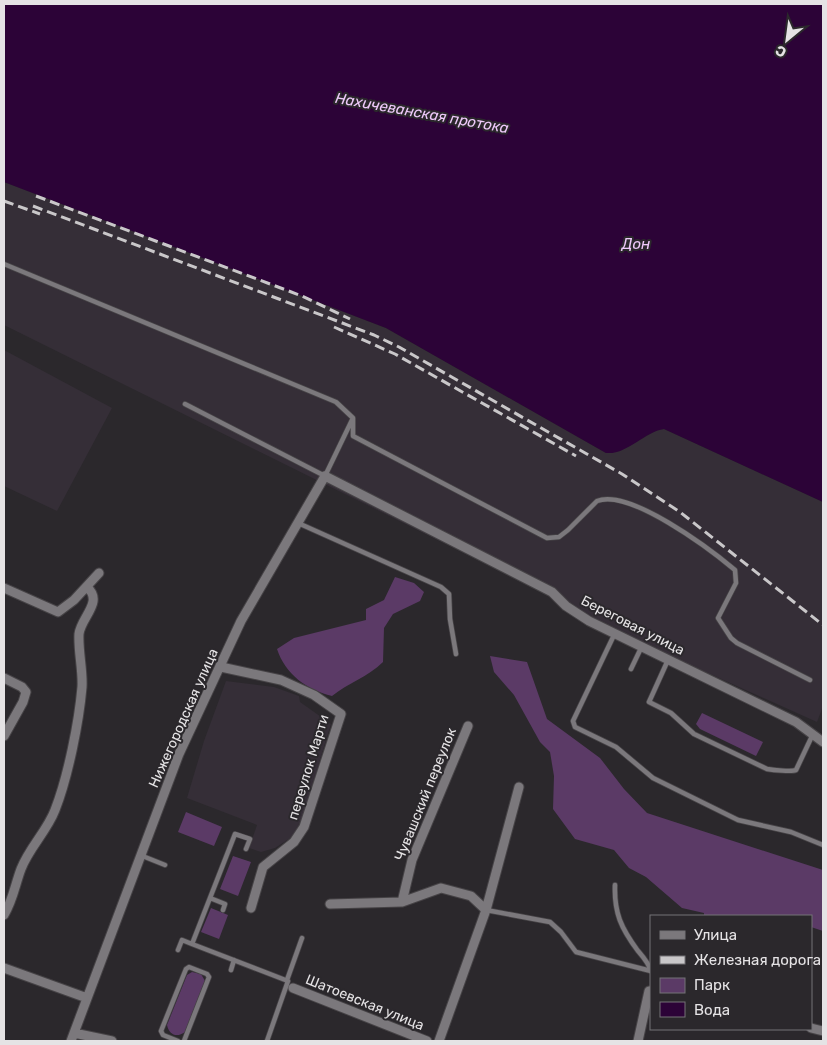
<svg xmlns="http://www.w3.org/2000/svg" width="827" height="1045" viewBox="0 0 827 1045" font-family="Rubik,sans-serif">
<rect width="100%" height="100%" fill="#2b282c"/>
<!-- built -->
<path fill="#352e37" d="M4,182l382,146 220,125 14,-2 37,-21 7,-1 159,73v204l-6,16 -127,-57 -686,-340z
M4,350l108,58 -55,103 -53,-25z
M226,681l48,6 25,9 1,6 31,22 -31,101 -8,12 -17,11 -14,4 -12,-4 8,-23 -70,-27 17,-57z"/>
<!-- green -->
<path fill="#5b3a66" d="M395,577l19,6 10,9 -4,9 -27,13 -9,14 -1,34c-15,15 -35,21 -51,34 -25,-6 -47,-22 -55,-47l17,-11 72,-18v-11l18,-9z
M490,656l37,6 20,57 53,39 24,31 23,24 176,57v61l-12,-4v-11h-107v-3l-22,-5 -36,-31 -17,-9 -15,-18 -39,-11 -22,-30 1,-33 -4,-24 -10,-10 -26,-47 -20,-23z
M702,713l61,29 -7,14 -56,-27 -4,-5z
M186,812l36,15 -8,19 -36,-14z
M233,856l18,6 -13,34 -18,-7z
M211,908l17,7 -9,24 -18,-7z
M192,972l9,2 4,7 -20,51c-8,6 -16,3 -18,-7l20,-50z"/>
<!-- water -->
<path fill="#2c0337" d="M4,4h819v498l-159,-73c-20,3 -37,26 -58,24l-220,-125 -382,-146z"/>
<g fill="none" stroke-linecap="round" stroke-linejoin="round">
<defs>
<path id="lane" d="M4,264l332,138 17,16v18l194,102 12,-1 9,-7 29,-29c32,-13 113,48 138,69l1,13 -18,35 13,20 6,5 73,37
M185,404l140,72 27,-56
M298,523l143,64 8,7 1,25 6,35
M615,633l-42,88 2,6 41,20 37,31 85,42 53,12 32,13
M668,660l-19,42 22,11 23,21 73,35c6,1 25,3 29,1l17,-36
M631,669l11,-23
M246,849l4,-10 -15,-5 -43,110 96,37 -21,60
M140,855l25,10
M615,885c-1,28 6,43 23,66 6,7 10,11 13,20
M210,898l15,6 -2,6
M486,910l64,12 11,10 15,20 75,19
M178,950l4,-10 10,4
M231,970l3,-10
M287,980l15,-42
M178,1041l-15,-6 -2,-4 25,-62 3,-2 18,7 2,3 -25,64"/>
<path id="street" d="M4,588l54,24 16,-12 25,-27
M221,667l60,13 33,15 27,19 -37,113 -10,15 -31,25 -12,41
M4,678l18,9 4,5 -3,10 -19,34
M402,902l10,-42 56,-134
M330,904l72,-2 39,-14 30,8 15,14
M4,915c9,-15 11,-30 17,-46 8,-21 26,-38 34,-59 13,-33 24,-88 27,-123 1,-17 -4,-36 -3,-53 2,-17 25,-32 8,-47
M4,968l83,30
M293,988l134,53
M811,1028l12,3
M74,1033l38,8
M71,1041l108,-287 62,-133 84,-145 227,116 14,14 23,15 207,101 27,20
M439,1041l47,-131 33,-123
M638,1041l11,-50 2,1"/>
</defs>
<!-- lane casing -->
<use href="#lane" stroke="#464346" stroke-width="6"/>
<!-- street casing -->
<use href="#street" stroke="#464346" stroke-width="11"/>
<!-- lane -->
<use href="#lane" stroke="#7b787c" stroke-width="4.5"/>
<!-- street -->
<use href="#street" stroke="#7b787c" stroke-width="9"/>
<!-- rail -->
<path stroke="#c9c7c9" stroke-width="3" stroke-dasharray="10 5" stroke-linecap="butt" d="M36,196l266,100 48,23
M4,201l36,13
M33,206l341,129 25,12 223,127 58,38 143,113
M334,327l61,27 181,102"/>
</g>
<g text-anchor="middle" stroke-width="4" stroke-linejoin="round" paint-order="stroke">
<!-- street labels -->
<g font-size="14" fill="#e5e3e5" stroke="#2b282c">
<text transform="translate(633 625) rotate(27)" y="5">Береговая улица</text>
<text transform="translate(183 718) rotate(-66)" y="5">Нижегородская улица</text>
<text transform="translate(308 767) rotate(-73)" y="5">переулок Марти</text>
<text transform="translate(425 794) rotate(-68)" y="5">Чувашский переулок</text>
<text transform="translate(365 1002) rotate(22)" y="5">Шатоевская улица</text>
</g>
<!-- water labels -->
<g font-size="15" font-style="italic" fill="#eec9fa" stroke="#2b282c">
<text transform="translate(422 113) rotate(10)" y="5">Нахичеванская протока</text>
<text x="636" y="249">Дон</text>
</g>
</g>
<!-- border -->
<rect width="827" height="1045" fill="none" stroke="#e5e3e5" stroke-width="10"/>
<!-- legend -->
<rect x="650" y="915" width="162" height="115" fill="#2b282c" stroke="#757376"/>
<rect x="660" y="931" width="25" height="8" fill="#7b787c" stroke="#757376"/>
<text x="694" y="940" font-size="15" fill="#e5e3e5">Улица</text>
<rect x="660" y="956" width="25" height="8" fill="#c9c7c9" stroke="#757376"/>
<text x="694" y="965" font-size="15" fill="#e5e3e5">Железная дорога</text>
<rect x="660" y="978" width="25" height="15" fill="#5b3a66" stroke="#757376"/>
<text x="694" y="990" font-size="15" fill="#e5e3e5">Парк</text>
<rect x="660" y="1002" width="25" height="15" fill="#2c0337" stroke="#757376"/>
<text x="694" y="1015" font-size="15" fill="#e5e3e5">Вода</text>
<!-- north arrow -->
<g transform="translate(787 40) rotate(209)" stroke="#2b282c" stroke-width="4" paint-order="stroke">
<path d="M0-4L9 19L0 12L-9 19Z" fill="#e5e3e5"/>
<text y="-8" font-size="14" font-weight="bold" text-anchor="middle" fill="#e5e3e5">С</text>
</g>
</svg>
